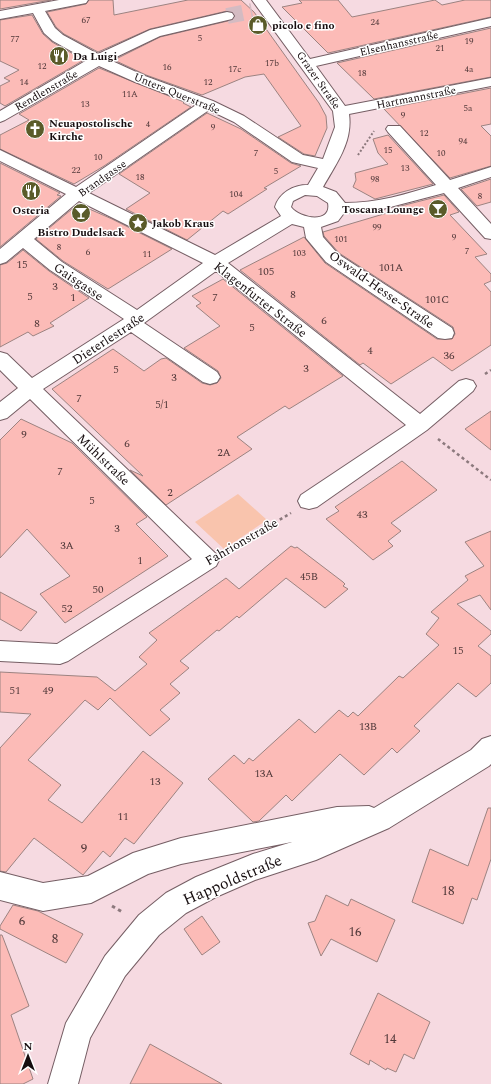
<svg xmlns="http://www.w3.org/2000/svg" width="491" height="1084" viewBox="0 0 491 1084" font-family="Spectral,serif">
<rect width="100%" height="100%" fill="#f6dae1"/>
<!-- green -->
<path fill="#f9c4ad" d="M238,494l29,26 -43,29 -29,-27z"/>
<!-- building -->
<path fill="#fcbbb7" stroke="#9c8381" d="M0,0h51l-51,9z
M89,0h24l1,15 74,-15h53l13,12 65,91 7,13 1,12 -12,28 -11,-2 -26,-17 23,-11 -37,-52 -19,3 -43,18 -56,-20 -32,-15 46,-23 72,-17 3,-3 -2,-5 -6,-1 -77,18 -52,23 -34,-18 -8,-7 -9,-15 39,-8z
M299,0h39l14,17 83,-17 7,5 23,-5h26v17l-163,36 -46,-46 20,-4z
M32,15l11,19 9,8 32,18 -79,46 -5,-3v-17l10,-5 -6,-3 15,-8 -19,-9v-41z
M491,28v49l-117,22 -37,-36z
M99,68l85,34 -1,1 8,4 -87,59 -30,18 -74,-35v-14l29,-15 -10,-6z
M491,88v36l-10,2 10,10v30l-41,12 -66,-69z
M207,113l34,16 50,34 10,3 -37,22 3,1 -39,25 -5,-3 -36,29 -61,-31 24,-16 -31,-19z
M388,135l45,49 -58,15 -22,-12 3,-7 -1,-7 33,-9 -10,-11 -5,-14z
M0,163l60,30 -3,2 4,1 -61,51z
M491,179v23l-14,4 -16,-17z
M444,195l15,17 -9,3 37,39 -12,3 16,17v7l-7,3 7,8v53l-39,26 -19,-14 -42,27 -28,-21 -3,2 -120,-95 64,-33 21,26 112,76h15l3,-5 -2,-7 -114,-74 -15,-17 -1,-4 74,-22 -4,-2z
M78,204l34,15 60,30 -64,40 -45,-28 -27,-22z
M23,250l26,21 40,27 -39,25 4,3 -21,10 -5,-4 -28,15v-82l7,-2z
M223,279l120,97 -54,33 -4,-3 -48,31 15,12 -86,56 -36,-35 13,6 -91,-87 61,-40 31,22 17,-12 5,-1 36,25 8,2 7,-2 4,-5 -3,-7 -34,-23 36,-22 -24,-20 5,-3 -9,-7z
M491,411v39l-26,-21z
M21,419l51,24 75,74 -11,7 32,32 -103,67 -25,-29 30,-18 -43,-47 -27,29v-118z
M402,461l35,29 -46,33 10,8 -13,10 5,5 -20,14 -47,-41 13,-8 -4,-4z
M491,531v79l-11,-15 -23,9 34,27v3l-13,12 13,10v27l-15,14 -18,-14 -44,43 6,5 -23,22 -5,-5 -28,27 -24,-21 -48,47 -6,-6 -27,26 -6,1 -45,-43 26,-24 10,9 5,-6 4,3 46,-42 16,14 24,-23 9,7 5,-5 5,4 41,-40 4,2 36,-33 -13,-11 13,-16 -8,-6 37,-32 -3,-4 19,-10 -19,-24z
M291,546l4,2 2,-1 46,35 2,2 -2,2 5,3 -23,19 -39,-30 -47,40 -2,-2 -18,15 -2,-1 -37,31 9,7 -19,16 10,9 -20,17 10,9 -20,17 -40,-38 -12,12 -13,-10 -57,60 33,25 -13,15 34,23 61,-72 40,32 -49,61 -9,-6 -15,19 -7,-6 -20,24 -49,-37 -28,34 -6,-1v-123l31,-34 -31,-2v-40l97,5 18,14 32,-27 -8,-7 18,-17 -8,-7 77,-55 13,11z
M0,592l37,20 -16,19 -21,-12z
M488,808h3v51l-14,41 -5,-2 -9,26 -51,-22 18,-53 38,17z
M326,895l22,11 3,-7 44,21 -18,42 -46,-23 -10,17 -13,-33 7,-2z
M13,905l25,6 45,23 -17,29 -66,-34v-3z
M202,916l18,26 -18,13 -18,-26z
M0,935h2l27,71 -18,9 22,64 -10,5h-23z
M378,993l52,29 -16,37 -10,-5 -8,18 -9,-4 -1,2 -16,-10 -1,5 -19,-11z
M150,1044l72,40h-92z"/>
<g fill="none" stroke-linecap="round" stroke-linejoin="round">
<!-- minor-tunnel -->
<path stroke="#d4bbc2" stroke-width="16" stroke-dasharray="16 8" stroke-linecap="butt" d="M227,16l25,-5"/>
<defs>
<path id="minor" d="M59,0h29l-2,3 -41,8 10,17 8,7 35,19 52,-24 77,-18 5,1 2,3 -2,3 -72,17 -50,24 35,16 68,25 31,15 59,39 20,4 12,-32 -2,-16 -81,-111h14l44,59 181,-41v8l-175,40 29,40 146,-28v8l-142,28c4,28 -13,50 -26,73l13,5 9,11c32,0 62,-9 91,-18l-48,-53 -2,-3 2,-3h12l50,54 41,-13v10l-33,11 33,36v15l-6,-1 -41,-45 -69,18 -31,2 -6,8 -17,6 2,10 15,17 114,74 2,5 -2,5 -7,1 -7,-1 -112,-76 -20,-24 -2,-11 -12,-3 -64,39 192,151 39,-33 7,-2 7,2 3,5 -3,5 -46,39 -110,77 -8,2 -8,-2 -3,-6 3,-6 105,-70 -190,-154 -72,52 73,49 3,5 -3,5 -7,2 -7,-2 -72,-50 -88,57 173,165 3,6 -3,6 -148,95 -8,3 -60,-3v-20l57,3 135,-85 -162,-160 -23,19 -7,2v-18l18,-14 -18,-18v-18l7,2 25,24 92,-59 -74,-49 -27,-22 -17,14 -6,2v-15l66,-55 -66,-33v-11l76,37 120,-82 -61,-23 -36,-16 -94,54 -5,2v-11l87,-51 -34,-19 -9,-8 -11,-20 -33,6v-8zM209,110l25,12 58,40 26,6 -10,17c-15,0 -29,8 -33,22l6,9 -66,39 -126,-62zM305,195l12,1 11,7c4,21 -28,16 -37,4l2,-6zM79,201l124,62 -66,47 -75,-48 -28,-23z
M491,736v28l-2,2 -100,62 -73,32 -61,20 -39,17 -30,16 -27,22 -34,41 -35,62 -12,46h-30l18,-61 39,-67 34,-41 27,-22 30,-16 57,-23 39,-12 -111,22 -33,10 -57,29 -48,8 -43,-11v-28l43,11 45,-7 45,-23 48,-15 156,-31 32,-1 5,2 97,-58 11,-11z"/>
</defs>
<!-- minor casing -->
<use href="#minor" stroke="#755e64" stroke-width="2"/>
<!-- path-far2 -->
<path stroke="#8c797d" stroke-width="2" stroke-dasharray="2 2" stroke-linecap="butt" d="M358,155l16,-24"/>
<!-- path-far1 -->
<path stroke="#8c797d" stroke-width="2.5" stroke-dasharray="3 3" stroke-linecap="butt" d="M485,374l6,-4
M438,439l53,41
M228,550l63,-37"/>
<!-- path -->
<path stroke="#8c797d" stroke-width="3" stroke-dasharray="3.5 3.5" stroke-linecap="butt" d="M112,906l12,7"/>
<!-- minor -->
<use href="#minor" fill="#fff" fill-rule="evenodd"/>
</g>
<!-- icons -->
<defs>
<symbol id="shop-disc" viewBox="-11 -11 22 22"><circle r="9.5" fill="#5a5b29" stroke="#fff"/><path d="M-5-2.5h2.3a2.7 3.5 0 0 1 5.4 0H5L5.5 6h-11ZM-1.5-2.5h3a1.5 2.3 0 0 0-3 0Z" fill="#fff"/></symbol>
<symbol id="restaurant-disc" viewBox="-11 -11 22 22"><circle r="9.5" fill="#5a5b29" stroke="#fff"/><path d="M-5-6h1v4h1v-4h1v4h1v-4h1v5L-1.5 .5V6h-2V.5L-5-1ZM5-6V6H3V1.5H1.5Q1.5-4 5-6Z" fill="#fff"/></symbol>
<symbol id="church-disc" viewBox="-11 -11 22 22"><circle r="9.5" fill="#5a5b29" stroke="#fff"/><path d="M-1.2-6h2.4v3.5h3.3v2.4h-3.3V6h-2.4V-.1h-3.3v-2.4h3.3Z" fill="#fff"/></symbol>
<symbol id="bar-disc" viewBox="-11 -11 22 22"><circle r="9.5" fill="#5a5b29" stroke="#fff"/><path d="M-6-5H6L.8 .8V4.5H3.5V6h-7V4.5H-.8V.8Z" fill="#fff"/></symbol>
<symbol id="sight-disc" viewBox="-11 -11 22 22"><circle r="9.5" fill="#5a5b29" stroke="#fff"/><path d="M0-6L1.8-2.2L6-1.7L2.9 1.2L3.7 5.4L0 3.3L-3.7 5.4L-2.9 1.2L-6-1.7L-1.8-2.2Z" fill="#fff"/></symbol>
</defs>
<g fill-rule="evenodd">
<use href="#shop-disc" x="247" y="14" width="22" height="22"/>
<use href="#restaurant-disc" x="48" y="45" width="22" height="22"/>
<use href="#church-disc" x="24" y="118" width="22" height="22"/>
<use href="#restaurant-disc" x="20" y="180" width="22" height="22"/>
<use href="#bar-disc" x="427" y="198" width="22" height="22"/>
<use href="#bar-disc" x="70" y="202" width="22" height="22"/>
<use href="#sight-disc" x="127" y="212" width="22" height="22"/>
</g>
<g text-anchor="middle" stroke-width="3" stroke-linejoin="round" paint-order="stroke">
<!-- far-number labels -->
<g font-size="9" fill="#503839">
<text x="86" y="23">67</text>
<text x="375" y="25">24</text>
<text x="200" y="41">5</text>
<text x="15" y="42">77</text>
<text x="469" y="44">19</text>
<text x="440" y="51">21</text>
<text x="272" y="66">17b</text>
<text x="42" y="69">12</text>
<text x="167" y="70">16</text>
<text x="235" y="72">17c</text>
<text x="469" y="72">4a</text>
<text x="362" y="76">18</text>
<text x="24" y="85">14</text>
<text x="208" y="85">12</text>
<text x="130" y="97">11A</text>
<text x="85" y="107">13</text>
<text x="468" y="111">5a</text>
<text x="403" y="118">9</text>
<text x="148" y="127">4</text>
<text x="213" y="130">9</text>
<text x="424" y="136">12</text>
<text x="463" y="144">94</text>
<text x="388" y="153">15</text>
<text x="256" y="156">7</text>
<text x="441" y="156">10</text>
<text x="98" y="160">10</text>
<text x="405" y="171">13</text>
<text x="76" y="173">22</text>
<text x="276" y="174">5</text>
<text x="140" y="180">18</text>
<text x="375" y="182">98</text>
<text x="236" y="197">104</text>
<text x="480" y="199">8</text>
<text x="377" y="230">99</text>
<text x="454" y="240">9</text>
<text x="341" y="242">101</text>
<text x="59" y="250">8</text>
<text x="467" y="254">7</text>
<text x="88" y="255">6</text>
<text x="299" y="256">103</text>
<text x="147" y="257">11</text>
</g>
<!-- far-poi labels -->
<g font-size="11" font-weight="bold" fill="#160d0f" stroke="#fff" text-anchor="start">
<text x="272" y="29">picolo e fino</text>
<text x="73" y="60">Da Luigi</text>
<text x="49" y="127">Neuapostolische<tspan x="49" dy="13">Kirche</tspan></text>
<text x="424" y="213" text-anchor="end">Toscana Lounge</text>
<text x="31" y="214" text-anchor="middle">Osteria</text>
<text x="152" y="227">Jakob Kraus</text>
<text x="81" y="236" text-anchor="middle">Bistro Dudelsack</text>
</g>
<!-- far-street labels -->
<g font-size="11" fill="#160d0f" stroke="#fff">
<text transform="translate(399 43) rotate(-13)" y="4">Elsenhansstraße</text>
<text transform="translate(319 80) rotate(55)" y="4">Grazer Straße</text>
<text transform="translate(46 90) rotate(-30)" y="4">Rendlenstraße</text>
<text transform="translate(177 93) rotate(22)" y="4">Untere Querstraße</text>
<text transform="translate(416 97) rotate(-11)" y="4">Hartmannstraße</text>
<text transform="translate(102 178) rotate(-35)" y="4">Brandgasse</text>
</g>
<!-- number labels -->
<g font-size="11" fill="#503839">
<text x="22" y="268">15</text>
<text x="391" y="271">101A</text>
<text x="266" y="275">105</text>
<text x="55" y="290">3</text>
<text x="293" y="298">8</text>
<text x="30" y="300">5</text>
<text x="73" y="301">1</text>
<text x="215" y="301">7</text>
<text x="437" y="303">101C</text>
<text x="324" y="324">6</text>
<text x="37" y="327">8</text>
<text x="252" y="331">5</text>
<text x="370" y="354">4</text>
<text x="449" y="359">36</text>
<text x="306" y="372">3</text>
<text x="116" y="373">5</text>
<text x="174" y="381">3</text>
<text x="79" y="402">7</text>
<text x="162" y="408">5/1</text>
<text x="24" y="438">9</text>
<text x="127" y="447">6</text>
<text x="224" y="456">2A</text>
<text x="60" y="475">7</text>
<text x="170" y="496">2</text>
<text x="92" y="504">5</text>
<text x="362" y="518">43</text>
<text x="117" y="532">3</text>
<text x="67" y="549">3A</text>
<text x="140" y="564">1</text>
<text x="309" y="580">45B</text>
<text x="98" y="593">50</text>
<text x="67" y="612">52</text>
<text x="458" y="654">15</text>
<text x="15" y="694">51</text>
<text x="48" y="694">49</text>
<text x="368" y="730">13B</text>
<text x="264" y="777">13A</text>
<text x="155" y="785">13</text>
<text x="123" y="820">11</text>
</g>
<!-- street labels -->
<g font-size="13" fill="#160d0f" stroke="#fff">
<text transform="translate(79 281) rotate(34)" y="5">Gaisgasse</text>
<text transform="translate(382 289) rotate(35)" y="5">Oswald-Hesse-Straße</text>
<text transform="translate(261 299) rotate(38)" y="5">Klagenfurter Straße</text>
<text transform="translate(108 338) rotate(-33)" y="5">Dieterlestraße</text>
<text transform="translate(104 459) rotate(44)" y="5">Mühlstraße</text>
<text transform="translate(241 541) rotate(-30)" y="5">Fahrionstraße</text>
</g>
<!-- near-number labels -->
<g font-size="13" fill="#503839">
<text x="84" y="853">9</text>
<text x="448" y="895">18</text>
<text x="22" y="925">6</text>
<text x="355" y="936">16</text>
<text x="55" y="943">8</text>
<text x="390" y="1043">14</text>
</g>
<!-- near-street labels -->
<g font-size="16" fill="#160d0f" stroke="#fff">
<text transform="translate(232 879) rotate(-23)" y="6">Happoldstraße</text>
</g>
</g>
<!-- north arrow -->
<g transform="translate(28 1056)" stroke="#ffffff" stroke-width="3" paint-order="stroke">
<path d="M0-3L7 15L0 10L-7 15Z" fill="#160d0f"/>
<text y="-6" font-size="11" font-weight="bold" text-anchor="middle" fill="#160d0f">N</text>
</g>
</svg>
